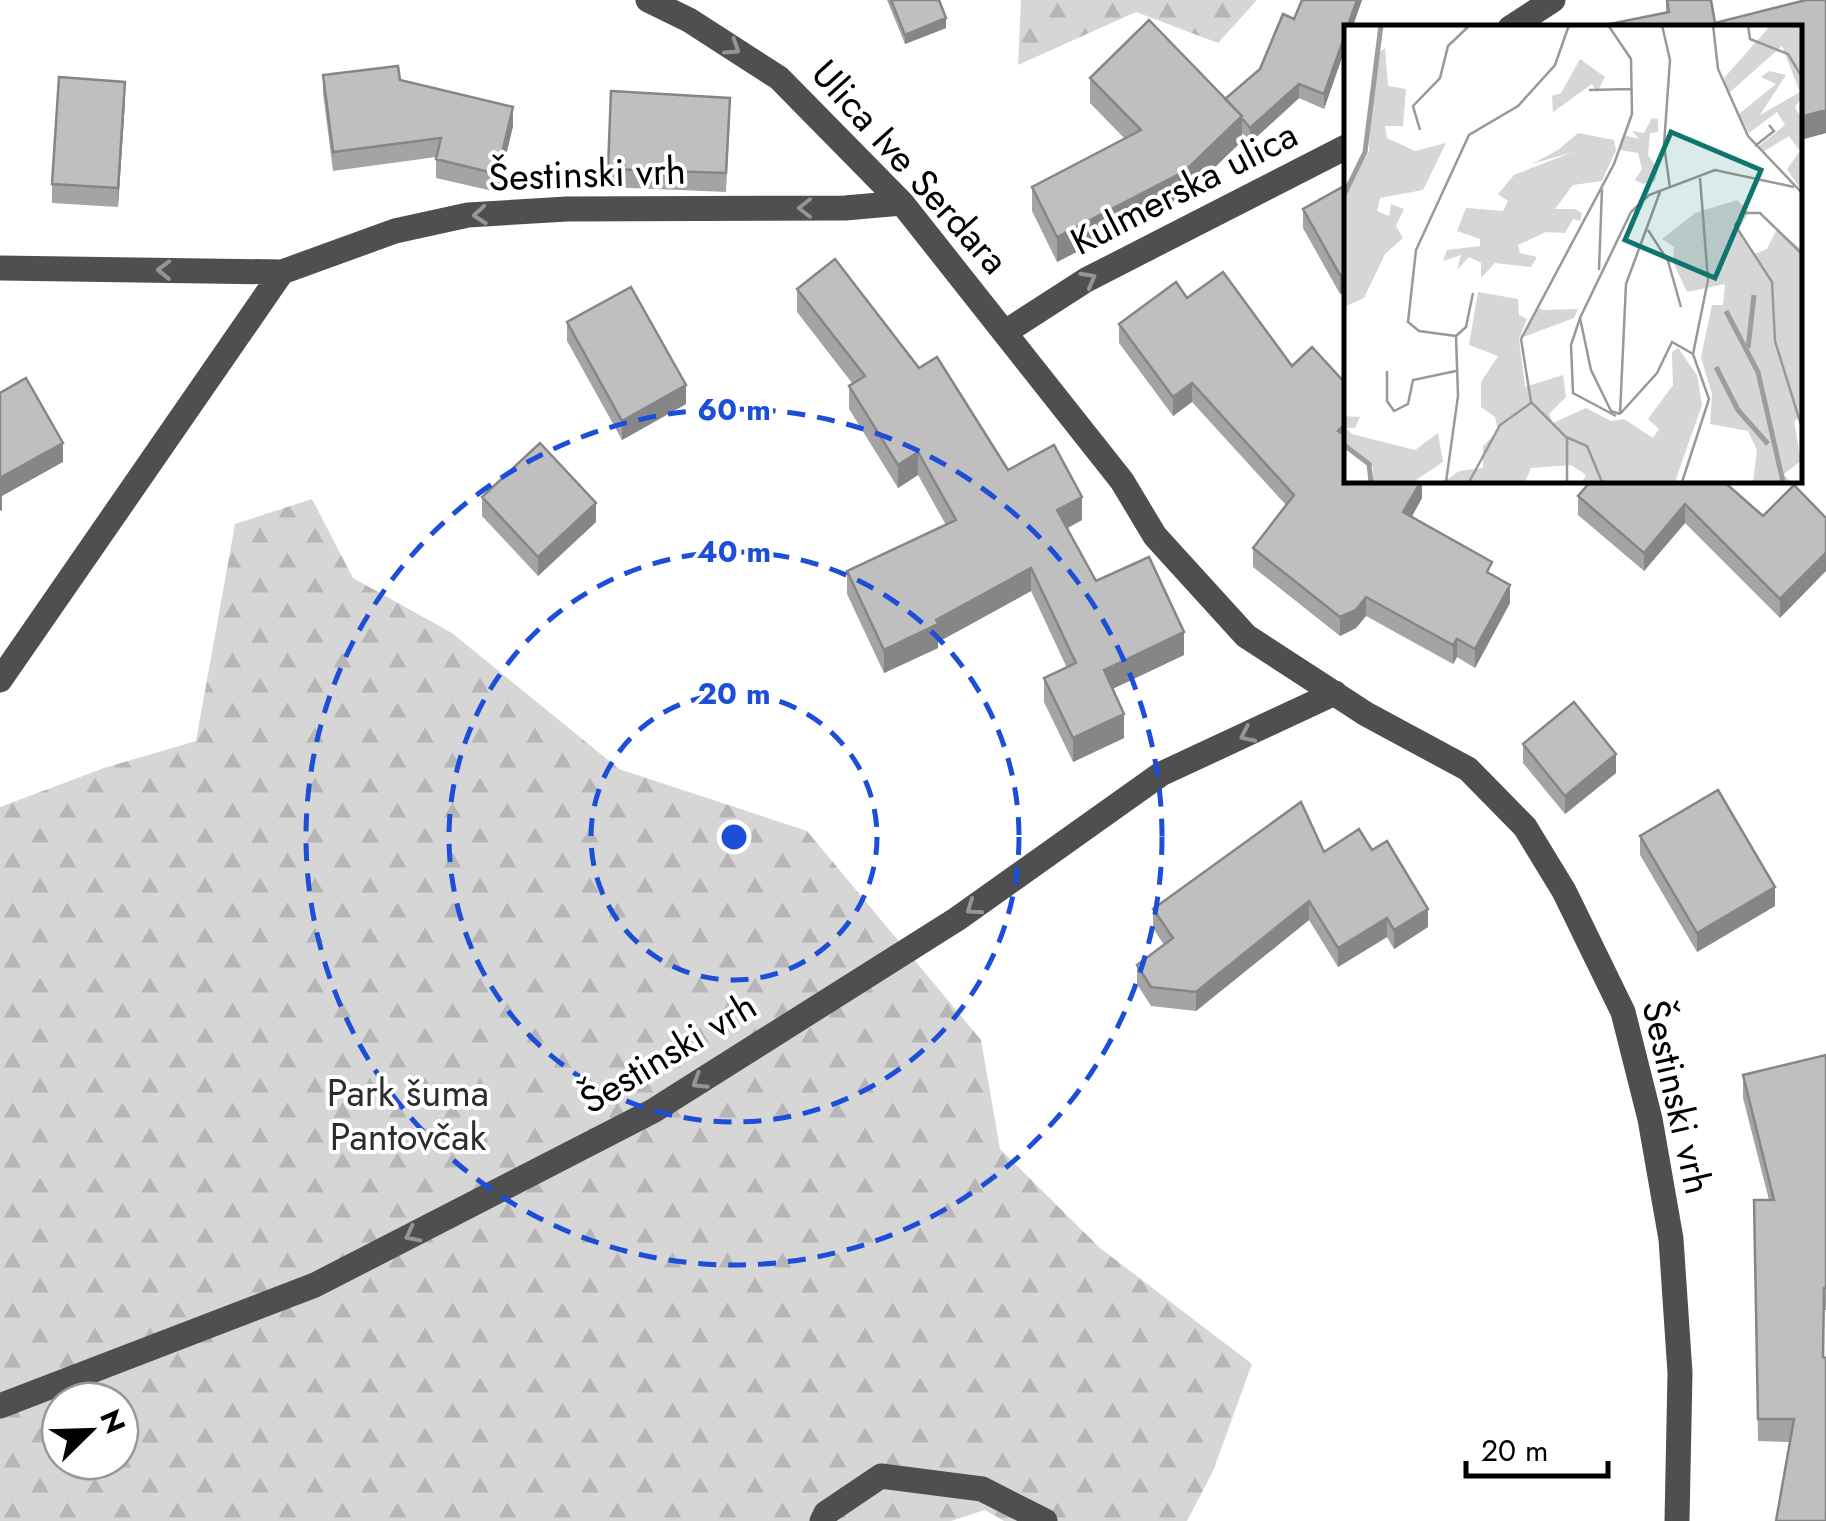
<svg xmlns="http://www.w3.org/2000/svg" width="1826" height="1521" viewBox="0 0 1826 1521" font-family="Jost,sans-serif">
<defs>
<pattern id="forest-firs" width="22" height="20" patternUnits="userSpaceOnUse" patternTransform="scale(2.5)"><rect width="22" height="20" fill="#d6d6d6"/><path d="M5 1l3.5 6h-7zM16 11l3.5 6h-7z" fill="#b6b6b6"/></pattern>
</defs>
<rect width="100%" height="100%" fill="#fff"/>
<!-- forest -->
<path fill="url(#forest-firs)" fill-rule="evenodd" d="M1021,0h236l-39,43 -82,-31 -118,53z
M312,499l41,79 99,55 167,136 188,62 174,209 19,109 100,99 152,116 -39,107 -26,50h-183l-19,-11 -34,11h-951v-714l104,-39 92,-27 39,-217zM60,1401h60v60h-60z"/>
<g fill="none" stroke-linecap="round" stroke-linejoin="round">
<!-- minor -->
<path stroke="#4f4f4f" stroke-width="25" d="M648,0l41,20 90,58 123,125 220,278 33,55 91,100 120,78 102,55 57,58 39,64 59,121 27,107 21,120 9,134 -3,148
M1510,28l43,-28
M0,268l282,4 113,-41 73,-16 99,-6 278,-1 57,-5
M1007,331l79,-51 260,-133
M0,680l282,-408
M0,1406l315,-121 338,-174 304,-192 204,-145 174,-81
M822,1521l4,-8 55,-37 101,13 63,32"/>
</g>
<!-- wall -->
<path fill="#a4a4a4" d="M887,0h52l7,28 -41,16z
M1362,0l-38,109 -25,-11 -49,45 -8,-10v8l-57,55 -128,66 -25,-51v-24l93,-48 -35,-36v-25l135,21 35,-30 34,-50z
M1666,0h45l4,23 111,-23v133l-22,6 -6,-20v-91h-208l76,-15z
M323,75l77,5 113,46 -16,66 -61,-14v-21l-103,14 -10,-78z
M125,101l-7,106 -66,-4v-19z
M730,116l-4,76 -118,-5v-18z
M1346,185v106l-6,3 -37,-66v-19z
M797,289l122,79 89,102 74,50 -15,8 29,53 88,74 -72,34 12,49 -51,24 -29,-60v-24l23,-10 -36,-77 -93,51v6l-54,25 -37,-79v-23l99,-46 -28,-50 -20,13 -49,-79v-23l3,-3 -55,-71z
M1187,298l159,182 76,18 -10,19 80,58 18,28 -35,65 -18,-11 -4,7 -87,-48 -10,12 -16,8 -87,-69v-19l33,-43 -94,-103 -19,14 -54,-73v-19z
M567,322l119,82 -64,36 -55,-99z
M1592,480l171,36 63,2 -46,100 -95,-95 -41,48 -66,-56v-19z
M482,497l114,25 -58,54 -56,-60z
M1523,744l93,29 -51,41 -42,-51z
M1640,836l135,70 -78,46 -57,-97z
M1372,850l56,77 -34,22 -7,-12 -49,30 -29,-47 -113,91 -45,-5 -14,-22v-19l27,-20 -11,-17v-19l171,-57z
M1826,1055v255h-2l-34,132 -32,-1 -4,-241h15l-26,-102v-23z"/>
<!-- shaded-wall -->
<path fill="#868686" d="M1357,0h5l-10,28h-5z
M946,18v10l-41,16v-9z
M1346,32v14l-22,63v-15z
M125,82v19l-7,106v-19z
M1299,84v14l-49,45v-15z
M513,107v19l-16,66v-18z
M1826,110v23l-22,6v-23z
M1242,116v25l-57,55 -128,66v-25z
M1346,272v19l-6,3v-19z
M1192,383v19l-19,14v-19z
M686,385v19l-64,36v-19z
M1346,423v19l-8,-11z
M63,443v19l-61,34v14l-2,1v-33z
M918,452v23l-20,13v-23z
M1422,480v18l-19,33v-19z
M1082,497v23l-25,14v-24z
M596,503v19l-58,54v-19z
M1685,504v19l-41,48v-18z
M1826,553v18l-46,47v-19z
M1031,568v23l-93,51v6l-54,25v-23z
M1510,585v18l-35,65v-19z
M1366,597v19l-10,12 -16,8v-19z
M1184,632v23l-80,38v-23z
M1457,639v18l-4,7v-19z
M1124,714v24l-51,24v-24z
M1616,754v19l-51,41v-18z
M1775,887v19l-78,46v-19z
M1309,901v19l-113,91v-19z
M1428,909v18l-34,22v-19z
M1387,918v19l-49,30v-19z"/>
<!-- building -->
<path fill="#bfbfbf" stroke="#868686" stroke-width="2.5" d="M891,0h48l7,18 -41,17z
M1302,0h55l-10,28h-1v4l-22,62 -25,-10 -49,44 -9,-11 1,-1 -17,-17 35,-30 23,-55 11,5z
M1667,0h44l4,23 91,-23h20v110l-22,6 -6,-21v-67h-208l79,-16z
M1149,20l93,96 -57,55 -128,66 -25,-50 109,-57 -51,-52z
M398,66l2,14 113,27 -16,67 -61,-15 5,-21 -108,14 -10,-77z
M59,77l66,5 -7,106 -66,-4z
M611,91l119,7 -4,75 -118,-4z
M1346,185v87l-6,3 -37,-66z
M835,259l84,109 18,-11 71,113 46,-25 28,52 -25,13 39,71 53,-24 35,75 -80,38 20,44 -51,24 -29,-60 32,-15 -45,-95 -95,52 2,4 -54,26 -37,-79 109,-51 -38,-68 -20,13 -49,-79 16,-10 -68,-87z
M1223,272l69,94 20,-19 34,37v39l-8,8 8,5v44h76l-19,32 89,50 -5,10 23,13 -35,64 -18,-10 -4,6 -87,-48 -10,13 -16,7 -87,-69 41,-53 -102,-112 -19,14 -54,-73 57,-42 11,16z
M631,287l55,98 -64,36 -55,-99z
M26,378l37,65 -63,35v-85z
M540,443l56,60 -58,54 -56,-60z
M1592,480h130l41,36 31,-31 32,33v35l-46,46 -95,-95 -41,49 -66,-57z
M1574,702l42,52 -51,42 -42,-52z
M1718,790l57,97 -78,46 -57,-97z
M1301,802l23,50 35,-23 13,21 15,-9 41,68 -34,21 -7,-12 -49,30 -29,-47 -113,91 -45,-5 -14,-22 36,-27 -20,-29z
M1826,1055v233h-2l-1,69 3,1v163h-50l18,-102h-36l-4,-219h20l-31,-125z"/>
<!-- one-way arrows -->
<defs><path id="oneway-chevron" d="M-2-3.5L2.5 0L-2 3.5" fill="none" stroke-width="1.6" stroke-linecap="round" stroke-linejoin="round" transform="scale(2.5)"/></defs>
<g stroke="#959595">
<use href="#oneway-chevron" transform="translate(733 48) rotate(33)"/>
<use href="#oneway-chevron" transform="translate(805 208) rotate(180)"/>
<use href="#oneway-chevron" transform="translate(480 215) rotate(175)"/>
<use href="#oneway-chevron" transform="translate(164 270) rotate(-179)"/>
<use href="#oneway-chevron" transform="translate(1089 279) rotate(-29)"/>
<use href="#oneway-chevron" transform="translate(1247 735) rotate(155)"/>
<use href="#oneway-chevron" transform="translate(973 908) rotate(145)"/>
<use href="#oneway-chevron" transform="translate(699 1082) rotate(148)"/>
<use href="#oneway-chevron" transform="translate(412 1235) rotate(153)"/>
</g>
<!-- distance rings -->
<g fill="none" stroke="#1d4ed8" stroke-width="5" stroke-dasharray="18 12">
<circle cx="734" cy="837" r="143"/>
<circle cx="734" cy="837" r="285"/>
<circle cx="734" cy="837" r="428"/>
</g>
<g text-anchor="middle" stroke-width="8" stroke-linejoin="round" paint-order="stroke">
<!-- street labels -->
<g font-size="38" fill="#000" stroke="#fff">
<text transform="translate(910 167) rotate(48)" y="13">Ulica Ive Serdara</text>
<text transform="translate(587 174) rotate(-2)" y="13">Šestinski vrh</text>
<text transform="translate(1184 188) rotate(-27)" y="13">Kulmerska ulica</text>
<text transform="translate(668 1053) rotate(-31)" y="13">Šestinski vrh</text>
<text transform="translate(1677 1097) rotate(77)" y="13">Šestinski vrh</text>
</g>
<!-- park labels -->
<g font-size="38" fill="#2d2d2d" stroke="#fff">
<text x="408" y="1106">Park šuma<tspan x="408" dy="44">Pantovčak</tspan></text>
</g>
</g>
<!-- overview -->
<g transform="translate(1344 25)">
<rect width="458" height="458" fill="#fff"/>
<path d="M234,108l36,7 -82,24 26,-14z" fill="#d6d6d6"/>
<path d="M427,0h30v74l-6,8 6,10v73l-14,-21 13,-18 -11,-15 -26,16 -4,-6 26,-21 -8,-13 -28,21 -10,-19 37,-30 -15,-7 8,-6 17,4 -26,40 40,-23 -18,-46 -53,47 -5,-15zM41,23l3,38 18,3 -3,37h-18l2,12 28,13 31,-8 -23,47 -43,8 -3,13 12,5 2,-12 13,5 -8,17 7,12 -18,16 -21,44 -20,9v-111l25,-45 2,-60 6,-37zM236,34l25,18 -8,16 -5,-9 -39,28 -1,-16 9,-3zM308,93l6,1v13l-8,1 -2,22 10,14 -3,12 -12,3 -8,-4 7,-11 -4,-16 -19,-3 4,-15 16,4 -7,-8 12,2zM262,114l8,1 2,10 -14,31 -29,4 -18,24h20l7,4 -2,8 -7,-2 -8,14 -19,-1 -28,13 2,8 17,4 -6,10 -36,-4 -14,15v-15l-12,-6 -12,13 4,-15 -18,6 4,-11 33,-4v-7l-23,-8 9,-23 37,3 5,-10 -10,-7 16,-19zM393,175l12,12 -11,19 16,23 13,-5 10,-20 24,20 1,165 -8,8 7,39 -17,13 6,8h-37l4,-32 -9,-19 -38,-7 2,-30 -11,-37 11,-52h11l2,-21 -38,8 -14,-30 1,-15 -12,-8 33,-26zM134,267l40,7 1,16 8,4 -8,20 6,48 38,-12 3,22 -17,17 4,9 33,-15 25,13 13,-2 29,19 6,-9 -11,-10 25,-34 -1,-33 6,-4 19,27 5,30 -27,77h-93l4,-7 -15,-10 -40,3 -6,14h-81l15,-11 24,-3v-22l15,-15 -3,-14 -14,-10v-25l17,-26 -29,-11zM194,283l5,2 35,-1 -4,9 -51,19zM0,391l16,1 -5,11h-9l6,6 63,16 23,-17 5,29 -30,20h-40v-15l-29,-24z" fill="#d6d6d6"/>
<path fill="none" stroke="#9d9d9d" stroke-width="5" d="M0,170l21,-43 16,-127M382,286l32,61 25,110M404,323l6,-53M372,342l22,43 30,34M0,420l25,19 2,18"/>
<path fill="none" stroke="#999" stroke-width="2.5" d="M318,0l8,35 -6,85 6,43M369,0l5,44 30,67 54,57M404,0l2,14 38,15 14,23M245,65l43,-1M76,105l-7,-24 27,-28 8,-32 22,-21M411,121l19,-15 -5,-6M304,205l20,31 13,46M458,229l-42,-41h-16l-9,12 37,57 3,59 27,87M255,245l3,-81M236,293l-9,27 2,48 43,23M112,311l-37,-5 -11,-9 8,-72 53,-115 49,-29 37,-41 14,-40M112,311l10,-9 7,-34M349,329l15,-74 -8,-102M43,346v30l7,10 14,-7 5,-24 43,-9M276,389l-9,-3 -20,-41 -11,-52 51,-106 18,-17 66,-25 79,17M276,389l37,-41 15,-31 21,12 16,45 -27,83M276,389l6,-130 34,-92M222,412l21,9 15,36M102,457l12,-86 -2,-60M125,457l31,-57 31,-22M223,457v-44l-36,-36 -10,-63 93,-175 18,-50 -1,-55 -23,-34"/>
<path fill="#0f766e" fill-opacity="0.15" stroke="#0f766e" stroke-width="5" d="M327,107l90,38 -46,108 -90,-38z"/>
<rect width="458" height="458" fill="none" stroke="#000" stroke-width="5"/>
</g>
<circle cx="734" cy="837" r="15" fill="#1d4ed8" stroke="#fff" stroke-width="5"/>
<g font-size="30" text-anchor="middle" font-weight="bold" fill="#1d4ed8" stroke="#fff" stroke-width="8" stroke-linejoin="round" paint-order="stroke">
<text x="734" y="420">60 m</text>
<text x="734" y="562">40 m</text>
<text x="734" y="704">20 m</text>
</g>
<!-- north arrow -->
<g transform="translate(90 1431) rotate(67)"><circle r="48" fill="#ffffff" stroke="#999999" stroke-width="2.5"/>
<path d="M0-8L18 38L0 25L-18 38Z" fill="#000000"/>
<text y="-15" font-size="28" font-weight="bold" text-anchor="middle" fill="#000000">N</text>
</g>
<!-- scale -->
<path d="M1466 1461v15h142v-15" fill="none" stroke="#000000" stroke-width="5"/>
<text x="1481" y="1461" font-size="30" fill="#000000" stroke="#ffffff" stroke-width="8" paint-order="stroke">20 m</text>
</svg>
